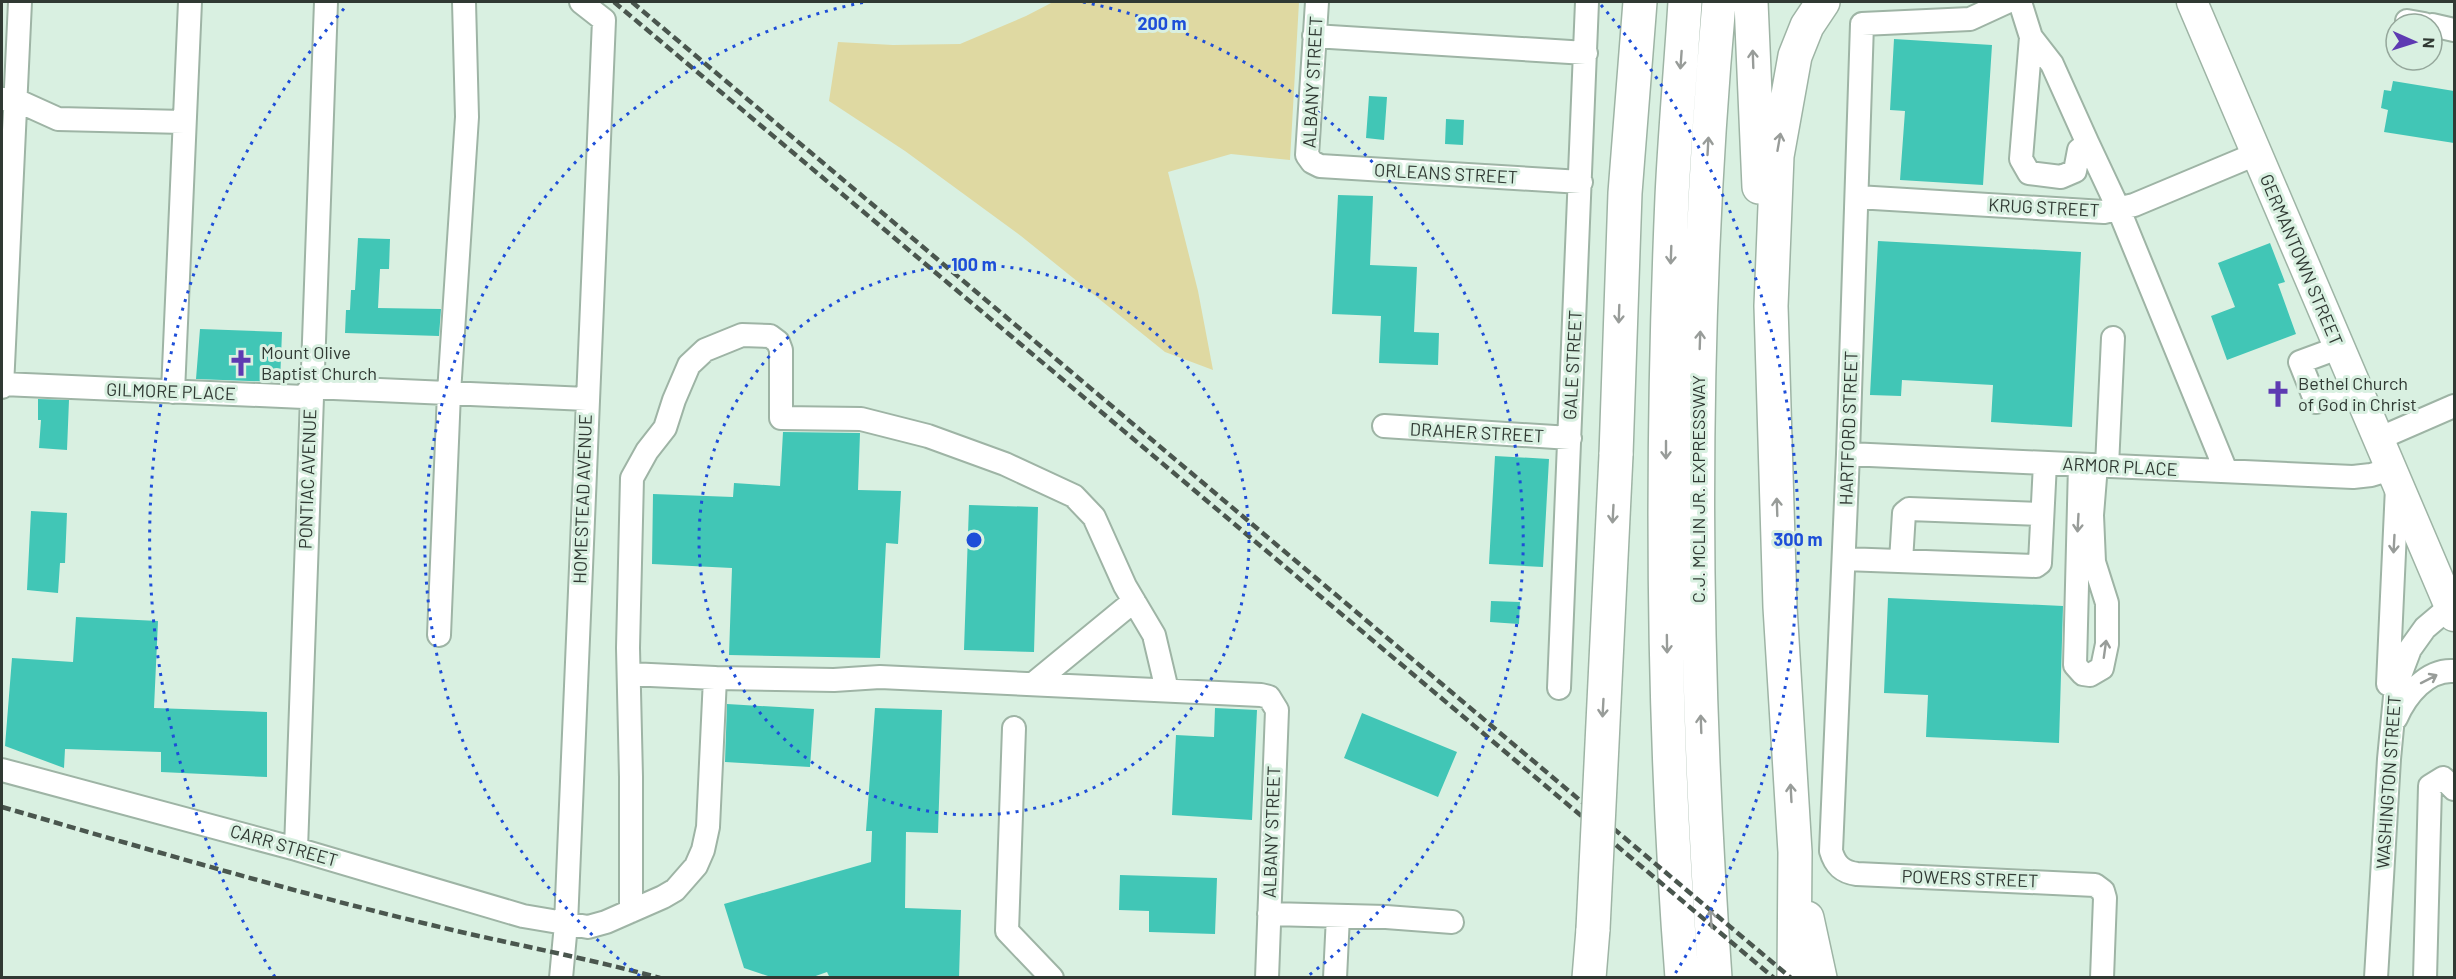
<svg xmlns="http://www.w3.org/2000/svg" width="2456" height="979" viewBox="0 0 2456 979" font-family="Barlow,sans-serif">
<rect width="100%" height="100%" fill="#d9f0e1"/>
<!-- green -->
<path fill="#dfd9a2" d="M1053,2h246l-9,158 -59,-6 -63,18 30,119 15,79 -48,-18 -144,-116 -116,-85 -76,-50 9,-59 55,3 67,-1 66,-28z"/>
<!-- building -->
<path fill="#41c6b6" d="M1894,39l98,6 -9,140 -83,-5 5,-69 -15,-1z
M2393,81l61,10v52l-70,-11 4,-22 -7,-2 3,-18 7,1z
M1369,96l18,1 -3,43 -18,-2z
M1446,119l18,1 -1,25 -18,-1z
M1338,195l35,1 -3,69 47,2 -3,65 25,1 -1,32 -59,-2 2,-47 -49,-2z
M358,238l32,1 -1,30h-9l-2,39 63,1 -2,27 -94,-3 1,-23h4l1,-20h4z
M1878,241l203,11 -9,175 -81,-5 2,-37 -91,-5 -1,16 -31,-1z
M2270,243l15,39 -7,2 18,50 -69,26 -16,-44 24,-9 -17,-44z
M200,329l82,3 -2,50 -84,-3z
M38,399l31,1 -2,50 -28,-2 2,-28h-3z
M783,432l77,1 -2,57 43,1 -3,53 -12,-1 -6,115 -151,-3 3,-87 -80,-4 1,-70 80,3 1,-14 46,3z
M1495,456l54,3 -6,108 -54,-3z
M969,505l69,2 -4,145 -70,-2z
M31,511l36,2 -2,50h-5l-2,30 -31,-3z
M1888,598l175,8 -4,137 -133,-6 2,-42 -44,-2z
M1491,601l29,1 -1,22 -29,-2z
M76,617l82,4 -4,87 113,4v65l-106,-5v-20l-96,-3 -1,19 -59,-22 7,-88 61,4z
M727,704l87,5 -4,58 -85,-5z
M875,708l67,2 -4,123 -32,-1 -1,76 56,2 -2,68h-129l-3,-6 -17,6h-36l-30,-10 -20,-64 147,-42 1,-31h-6z
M1215,708l42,2 -5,110 -80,-5 4,-80 38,2z
M1362,713l95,39 -19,45 -94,-39z
M1120,875l97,3 -2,56 -66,-2v-21l-30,-1z"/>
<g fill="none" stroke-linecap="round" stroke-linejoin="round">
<defs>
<path id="minor" d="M1317,2l-10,153 5,7 8,4 261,16
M2007,2l-37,17 -108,5 -14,430 -17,397c4,14 11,21 26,23l238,11 8,6 2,7 -3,80
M2020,2l11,35 -10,122 8,14 32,4 14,-6 4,-21 9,-6 31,66 107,261
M2407,21l17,3
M2432,25l22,5
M1314,36l272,17
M2031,37l21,27 36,80
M3,99l13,1 42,19 126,3
M1857,197l247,15 30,-7 122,-51
M2338,348l-38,14 16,40 40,-14
M2,384l302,13 7,-10 276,12
M2,387l18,-385
M173,392l17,-390
M1384,426l186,12
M2378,439l76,-33
M1848,454l505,23 18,-2 20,-6
M2080,465l-5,200 8,9 7,1 12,-7 5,-24v-41l-13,-41 -2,-47 4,-50
M2107,466l6,-128
M1844,559l192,7 4,-3 5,-100
M1901,561l3,-48 5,-4 133,5
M439,635l10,-242 18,-276 -3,-115
M629,674l86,4
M1033,684l101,-83
M2388,684l9,-197
M1559,688l28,-686
M2396,718c10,-23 31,-49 58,-47
M1014,728l-7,203 45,47
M2,770l294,79 227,67 65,11 18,-5 57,-25 12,-7 21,-24 7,-16 5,-23 7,-149 119,2 46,-3 381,18 8,2 8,13 -10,268
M296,849l30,-847
M631,911v-134l-3,-129 4,-170 15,-27 18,-23 9,-28 15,-35 16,-15 37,-15 28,1 8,6 3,8v68l80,1 67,17 77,28 69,32 20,21 31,69 29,49 13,55
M1269,914l117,3 66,5
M561,978l5,-54 38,-904 -23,-18
M1335,978l3,-62
M2376,978l13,-219 7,-73 14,-37 15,-21 26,-22
M2425,978l5,-192 13,-8 11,11"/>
<path id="major" d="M2192,2l262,614"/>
<path id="highway" d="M1751,2l8,185
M1616,455l9,-262 15,-191
M1807,918l13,60
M1589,978l4,-49
M1682,978c-20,-259 -21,-521 -10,-781 3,-65 9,-130 13,-195
M1715,978c-23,-325 -25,-652 4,-976
M1794,978l1,-126 -15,-245 -9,-301 6,-150 18,-100 12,-30 16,-24"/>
</defs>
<!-- minor casing -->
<use href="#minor" stroke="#9eb4a5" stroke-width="26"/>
<!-- major casing -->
<use href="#major" stroke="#9eb4a5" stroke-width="33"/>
<!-- highway casing -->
<use href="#highway" stroke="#9eb4a5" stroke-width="36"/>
<!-- minor -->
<use href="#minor" stroke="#fff" stroke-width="22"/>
<!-- major -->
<use href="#major" stroke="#fff" stroke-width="30"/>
<!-- highway -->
<use href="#highway" stroke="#fff" stroke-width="33"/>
<!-- rail -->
<path stroke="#4a564e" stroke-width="4.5" stroke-dasharray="9 4.5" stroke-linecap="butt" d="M614,2l1160,976
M632,2l1159,976
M2,807c152,44 304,89 459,125 66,15 133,28 199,46"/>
<defs>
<path id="highway-bridge" d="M1593,929l23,-474"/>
</defs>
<!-- highway-bridge casing -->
<use href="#highway-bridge" stroke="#9eb4a5" stroke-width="36" stroke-linecap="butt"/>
<!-- highway-bridge -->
<use href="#highway-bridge" stroke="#fff" stroke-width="33"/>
</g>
<!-- one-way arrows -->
<defs><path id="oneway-shaft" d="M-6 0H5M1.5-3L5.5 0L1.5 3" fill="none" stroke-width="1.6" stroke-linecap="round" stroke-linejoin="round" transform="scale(1.5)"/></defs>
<g stroke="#989c99">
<use href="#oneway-shaft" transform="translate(1753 59) rotate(-92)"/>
<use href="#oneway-shaft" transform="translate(1681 60) rotate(94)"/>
<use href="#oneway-shaft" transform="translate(1779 142) rotate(-80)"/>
<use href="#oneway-shaft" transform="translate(1708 146) rotate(-87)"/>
<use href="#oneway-shaft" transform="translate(1671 255) rotate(92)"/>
<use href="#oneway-shaft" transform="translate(1619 314) rotate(92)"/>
<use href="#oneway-shaft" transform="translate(1700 340) rotate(-88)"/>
<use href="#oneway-shaft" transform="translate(1666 450) rotate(90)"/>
<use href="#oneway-shaft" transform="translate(1777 507) rotate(-92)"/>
<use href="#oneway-shaft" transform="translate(1613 514) rotate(93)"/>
<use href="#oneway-shaft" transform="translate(2078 523) rotate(93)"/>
<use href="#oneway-shaft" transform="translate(2394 544) rotate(93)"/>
<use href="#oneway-shaft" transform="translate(1667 644) rotate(89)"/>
<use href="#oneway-shaft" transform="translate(2105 649) rotate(-82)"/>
<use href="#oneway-shaft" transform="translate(2429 679) rotate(-27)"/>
<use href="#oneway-shaft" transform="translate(1603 708) rotate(93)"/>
<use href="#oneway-shaft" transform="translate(1701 724) rotate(-92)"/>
<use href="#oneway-shaft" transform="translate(1791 793) rotate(-93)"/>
<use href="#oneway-shaft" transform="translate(1711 919) rotate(-94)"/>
</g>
<!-- distance rings -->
<g fill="none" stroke="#1d4ed8" stroke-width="3" stroke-dasharray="3 6">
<circle cx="974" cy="540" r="275"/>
<path d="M640 976A549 549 0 0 1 865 2M1083 2A549 549 0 0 1 1308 976"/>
<path d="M275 977A824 824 0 0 1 347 5M1601 5A824 824 0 0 1 1673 977"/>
</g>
<!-- icons -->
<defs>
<symbol id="church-bare" viewBox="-9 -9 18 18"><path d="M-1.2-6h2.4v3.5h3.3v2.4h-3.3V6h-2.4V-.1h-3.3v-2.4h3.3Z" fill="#5e3ab2" stroke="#d9f0e1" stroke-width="2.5" paint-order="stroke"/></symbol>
</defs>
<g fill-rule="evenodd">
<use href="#church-bare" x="222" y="344" width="38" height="38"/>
<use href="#church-bare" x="2259" y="375" width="38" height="38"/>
</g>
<g text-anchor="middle" stroke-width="6" stroke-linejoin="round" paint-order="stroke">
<!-- street labels -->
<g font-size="18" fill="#303933" stroke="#d9f0e1">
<text transform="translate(1313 82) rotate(-87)" y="6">ALBANY STREET</text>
<text transform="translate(1446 174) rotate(3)" y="6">ORLEANS STREET</text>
<text transform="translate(2044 208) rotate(3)" y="6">KRUG STREET</text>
<text transform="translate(2301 260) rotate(67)" y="6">GERMANTOWN STREET</text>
<text transform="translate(1573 365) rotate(-87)" y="6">GALE STREET</text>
<text transform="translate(171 392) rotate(2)" y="6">GILMORE PLACE</text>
<text transform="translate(1849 428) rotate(-88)" y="6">HARTFORD STREET</text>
<text transform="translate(1477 433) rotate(3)" y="6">DRAHER STREET</text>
<text transform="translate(2120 467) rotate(3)" y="6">ARMOR PLACE</text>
<text transform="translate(308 479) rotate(-88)" y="6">PONTIAC AVENUE</text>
<text transform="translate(1699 489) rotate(-90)" y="6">C.J. MCLIN JR. EXPRESSWAY</text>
<text transform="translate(583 499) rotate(-88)" y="6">HOMESTEAD AVENUE</text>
<text transform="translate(2389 782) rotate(-86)" y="6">WASHINGTON STREET</text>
<text transform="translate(1272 832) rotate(-88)" y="6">ALBANY STREET</text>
<text transform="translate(284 846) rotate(16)" y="6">CARR STREET</text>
<text transform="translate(1970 879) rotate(2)" y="6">POWERS STREET</text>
</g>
<!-- poi labels -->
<g font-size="18" fill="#303933" stroke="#d9f0e1" text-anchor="start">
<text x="261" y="359">Mount Olive<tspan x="261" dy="21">Baptist Church</tspan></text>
<text x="2298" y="390">Bethel Church<tspan x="2298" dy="21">of God in Christ</tspan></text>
</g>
</g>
<circle cx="974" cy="540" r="9" fill="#1d4ed8" stroke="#d9f0e1" stroke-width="3"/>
<g font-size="18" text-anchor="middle" font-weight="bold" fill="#1d4ed8" stroke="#d9f0e1" stroke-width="6" stroke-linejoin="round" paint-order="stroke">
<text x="1162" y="30">200 m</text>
<text x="974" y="271">100 m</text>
<text x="1798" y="546">300 m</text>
</g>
<!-- border -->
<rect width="2456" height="979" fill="none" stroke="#303933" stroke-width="6"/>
<!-- north arrow -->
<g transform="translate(2414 42) rotate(93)"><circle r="28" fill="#d9f0e1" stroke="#95a79b" stroke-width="1.5"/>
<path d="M0-4.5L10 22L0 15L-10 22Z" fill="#5e3ab2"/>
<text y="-9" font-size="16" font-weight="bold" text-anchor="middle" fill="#303933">N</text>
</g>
</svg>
